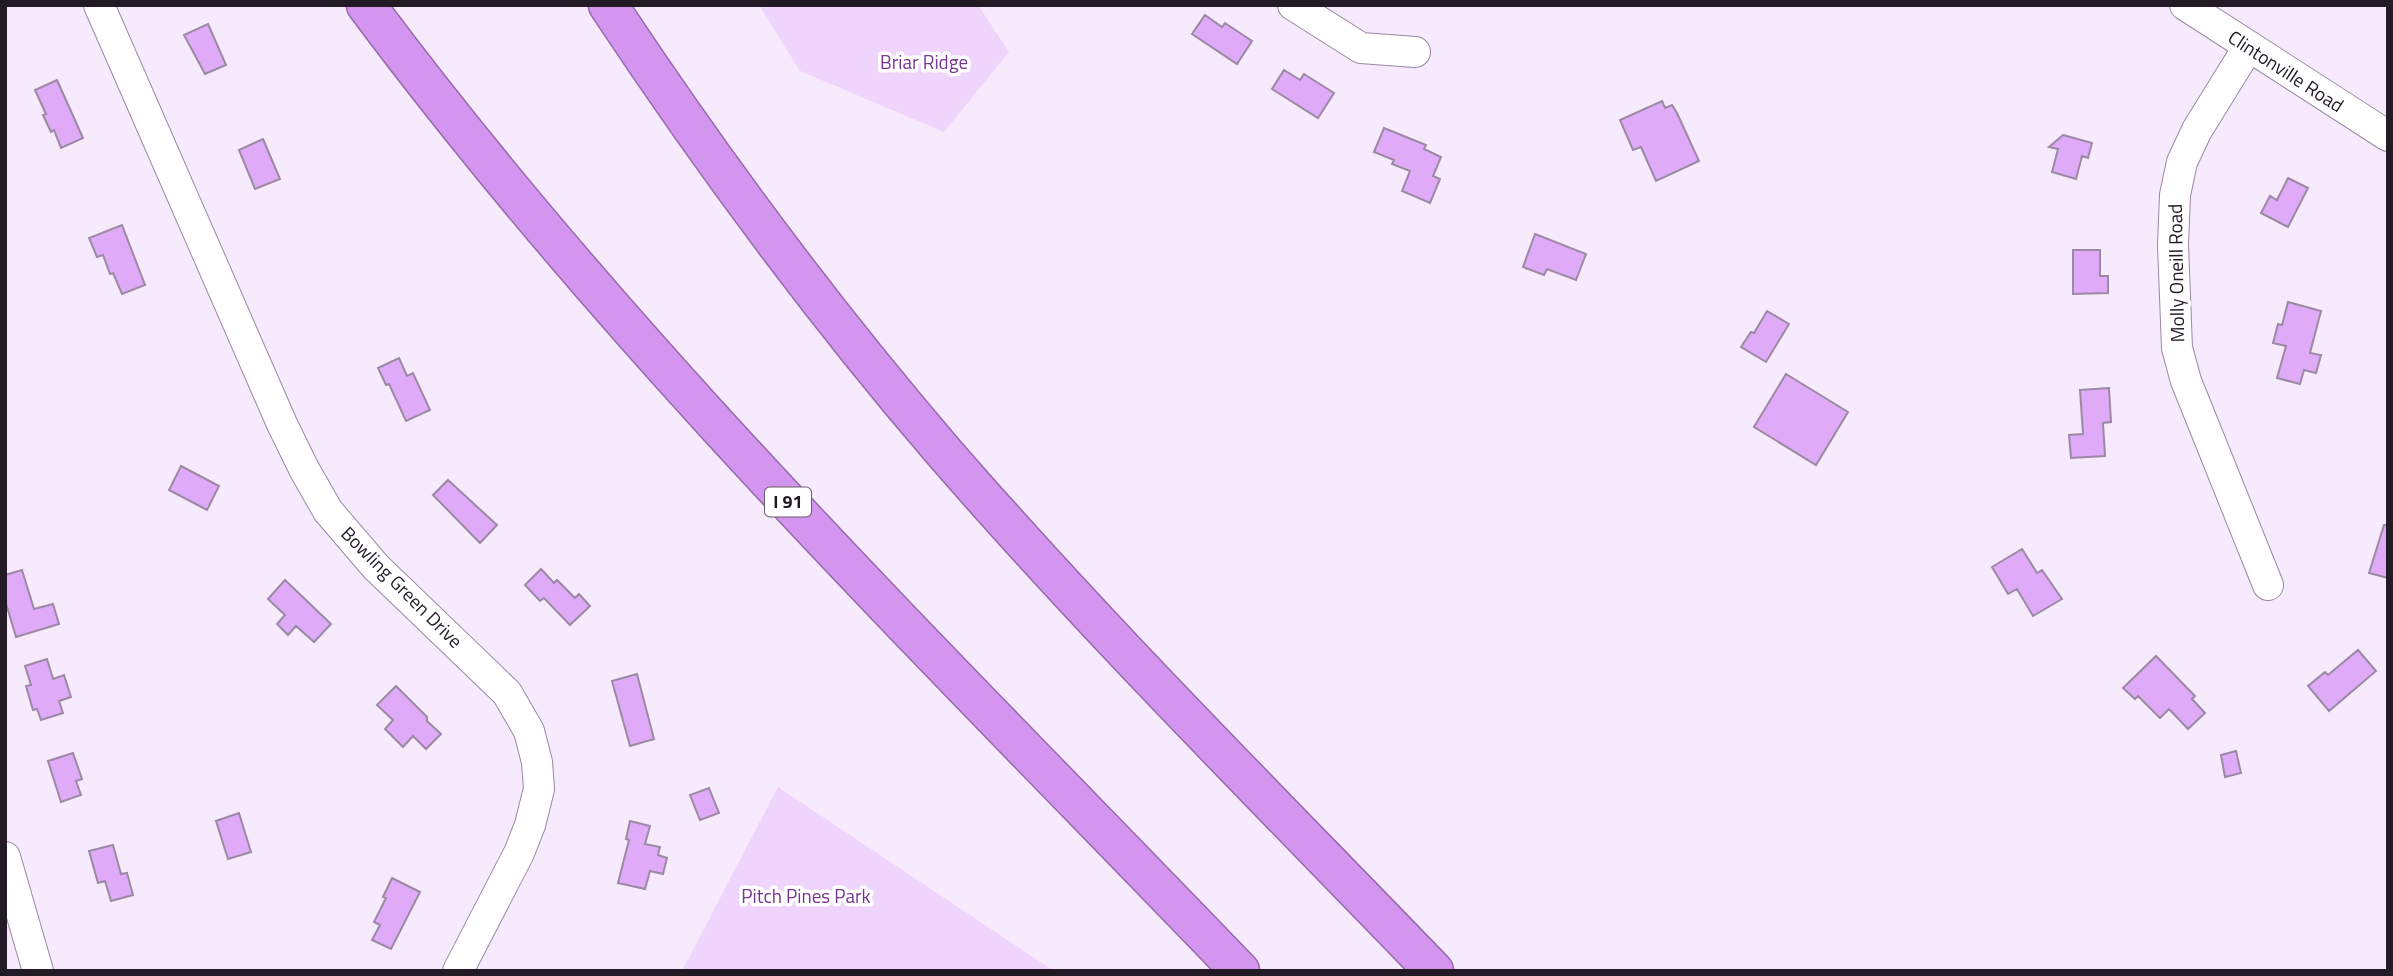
<svg xmlns="http://www.w3.org/2000/svg" width="2393" height="976" viewBox="0 0 2393 976" font-family="'Titillium Web',sans-serif">
<rect width="100%" height="100%" fill="#f6eafc"/>
<!-- green -->
<path fill="#efd5fc" d="M759,5h219l31,47 -65,80 -144,-61z
M778,787l276,184h-372z"/>
<!-- building -->
<path fill="#dfaaf8" stroke="#9c89a4" stroke-width="2" d="M1205,15l17,12 3,-4 27,18 -15,23 -45,-30z
M208,24l18,41 -21,9 -21,-39z
M1284,70l16,10 4,-6 30,19 -16,25 -46,-29z
M57,80l26,58 -22,10 -7,-18 -3,2 -8,-17 3,-1 -11,-24z
M1662,101l3,7 7,-3 5,8 22,48 -43,20 -15,-34 -8,3 -13,-30z
M1384,128l42,17 -2,4 17,8 -8,19 7,3 -10,24 -28,-12 8,-20 -18,-7 2,-4 -20,-8z
M2063,135l29,8 -4,15 -6,-2 -6,23 -24,-7 6,-23 -9,-2z
M263,139l17,40 -25,10 -16,-39z
M2288,178l20,10 -20,39 -27,-14 9,-17 7,4z
M122,225l23,60 -23,9 -9,-21 -3,1 -7,-19 -6,2 -8,-19z
M1535,234l51,20 -10,26 -29,-11 -3,6 -21,-8z
M2073,250h27v26h8v17l-35,1z
M2288,302l33,9 -11,42 11,2 -5,18 -12,-3 -4,14 -23,-6 9,-32 -13,-3 5,-19 4,1z
M1767,311l22,13 -23,38 -25,-15 10,-15 3,1z
M399,358l8,18 6,-3 17,37 -24,11 -17,-37 -3,1 -8,-17z
M1786,374l62,38 -32,53 -62,-38z
M2109,388l2,34 -8,1 2,33 -34,2 -2,-23 14,-1 -3,-44z
M181,466l38,20 -12,24 -38,-20z
M448,480l49,45 -17,18 -47,-48z
M2384,525h4v53l-19,-5z
M2022,549l15,24 5,-3 20,29 -29,17 -16,-27 -9,5 -16,-27z
M541,569l13,14 3,-3 18,18 4,-4 11,12 -20,19 -26,-27 -4,3 -15,-16z
M22,570l12,39 19,-5 6,20 -43,13 -11,-37v-25z
M285,580l46,44 -17,18 -18,-16 -8,9 -11,-11 8,-9 -17,-16z
M2358,650l18,21 -47,40 -21,-25 17,-14 3,3z
M2156,656l39,40 -3,3 13,14 -17,16 -19,-20 -9,9 -22,-22 -3,3 -12,-11z
M47,659l6,20 11,-4 7,22 -12,4 4,12 -22,7 -4,-11 -4,1 -7,-24 5,-1 -6,-19z
M637,674l17,65 -24,7 -18,-65z
M396,686l31,31v4l14,13 -15,15 -13,-13 -10,11 -18,-18 8,-9 -16,-15z
M2236,751l5,22 -16,4 -4,-22z
M73,753l9,26 -6,2 5,14 -20,7 -13,-41z
M709,788l10,25 -19,7 -10,-25z
M239,813l12,39 -23,7 -12,-38z
M630,821l20,5 -5,18 15,3 -2,8 9,3 -4,16 -13,-3 -5,18 -27,-6 11,-43 -3,-1z
M113,845l8,29 6,-1 6,22 -22,6 -6,-20 -7,2 -9,-32z
M392,878l28,14 -29,57 -19,-9 8,-15 -6,-3 12,-24 -3,-1z"/>
<g fill="none" stroke-linecap="round" stroke-linejoin="round">
<defs>
<path id="minor" d="M99,5l183,419 22,45 24,42 48,56 131,126 22,38 8,31 2,27 -9,36 -11,28 -61,118
M1293,5l68,43 54,4
M2185,5l203,131
M2249,46l-52,84 -15,32 -7,33 -2,50 4,103 9,33 82,204
M5,857l33,114"/>
<path id="highway" d="M366,5c260,349 573,653 874,966
M608,5c102,154 213,304 334,445 156,180 326,349 492,521"/>
</defs>
<!-- minor casing -->
<use href="#minor" stroke="#9a88a3" stroke-width="32"/>
<!-- highway casing -->
<use href="#highway" stroke="#966aaa" stroke-width="41"/>
<!-- minor -->
<use href="#minor" stroke="#fff" stroke-width="30"/>
<!-- highway -->
<use href="#highway" stroke="#d495f1" stroke-width="38"/>
</g>
<g text-anchor="middle" stroke-width="7" stroke-linejoin="round" paint-order="stroke">
<!-- shield labels -->
<rect fill="#fff" stroke="#645f67" stroke-width="2" x="765" y="487.5" width="46" height="29" rx="5"/>
<g font-size="18" font-weight="bold" fill="#221b26">
<text x="788" y="508">I 91</text>
</g>
<!-- park labels -->
<g font-size="19" fill="#763690" stroke="#fff">
<text x="924" y="69">Briar Ridge</text>
<text x="806" y="903">Pitch Pines Park</text>
</g>
<!-- street labels -->
<g font-size="19" fill="#221b26" stroke="#fff">
<text transform="translate(2286 71) rotate(33)" y="7">Clintonville Road</text>
<text transform="translate(2176 273) rotate(-91)" y="7">Molly Oneill Road</text>
<text transform="translate(402 587) rotate(45)" y="7">Bowling Green Drive</text>
</g>
</g>
<!-- border -->
<rect width="2393" height="976" fill="none" stroke="#221b26" stroke-width="14"/>
</svg>
